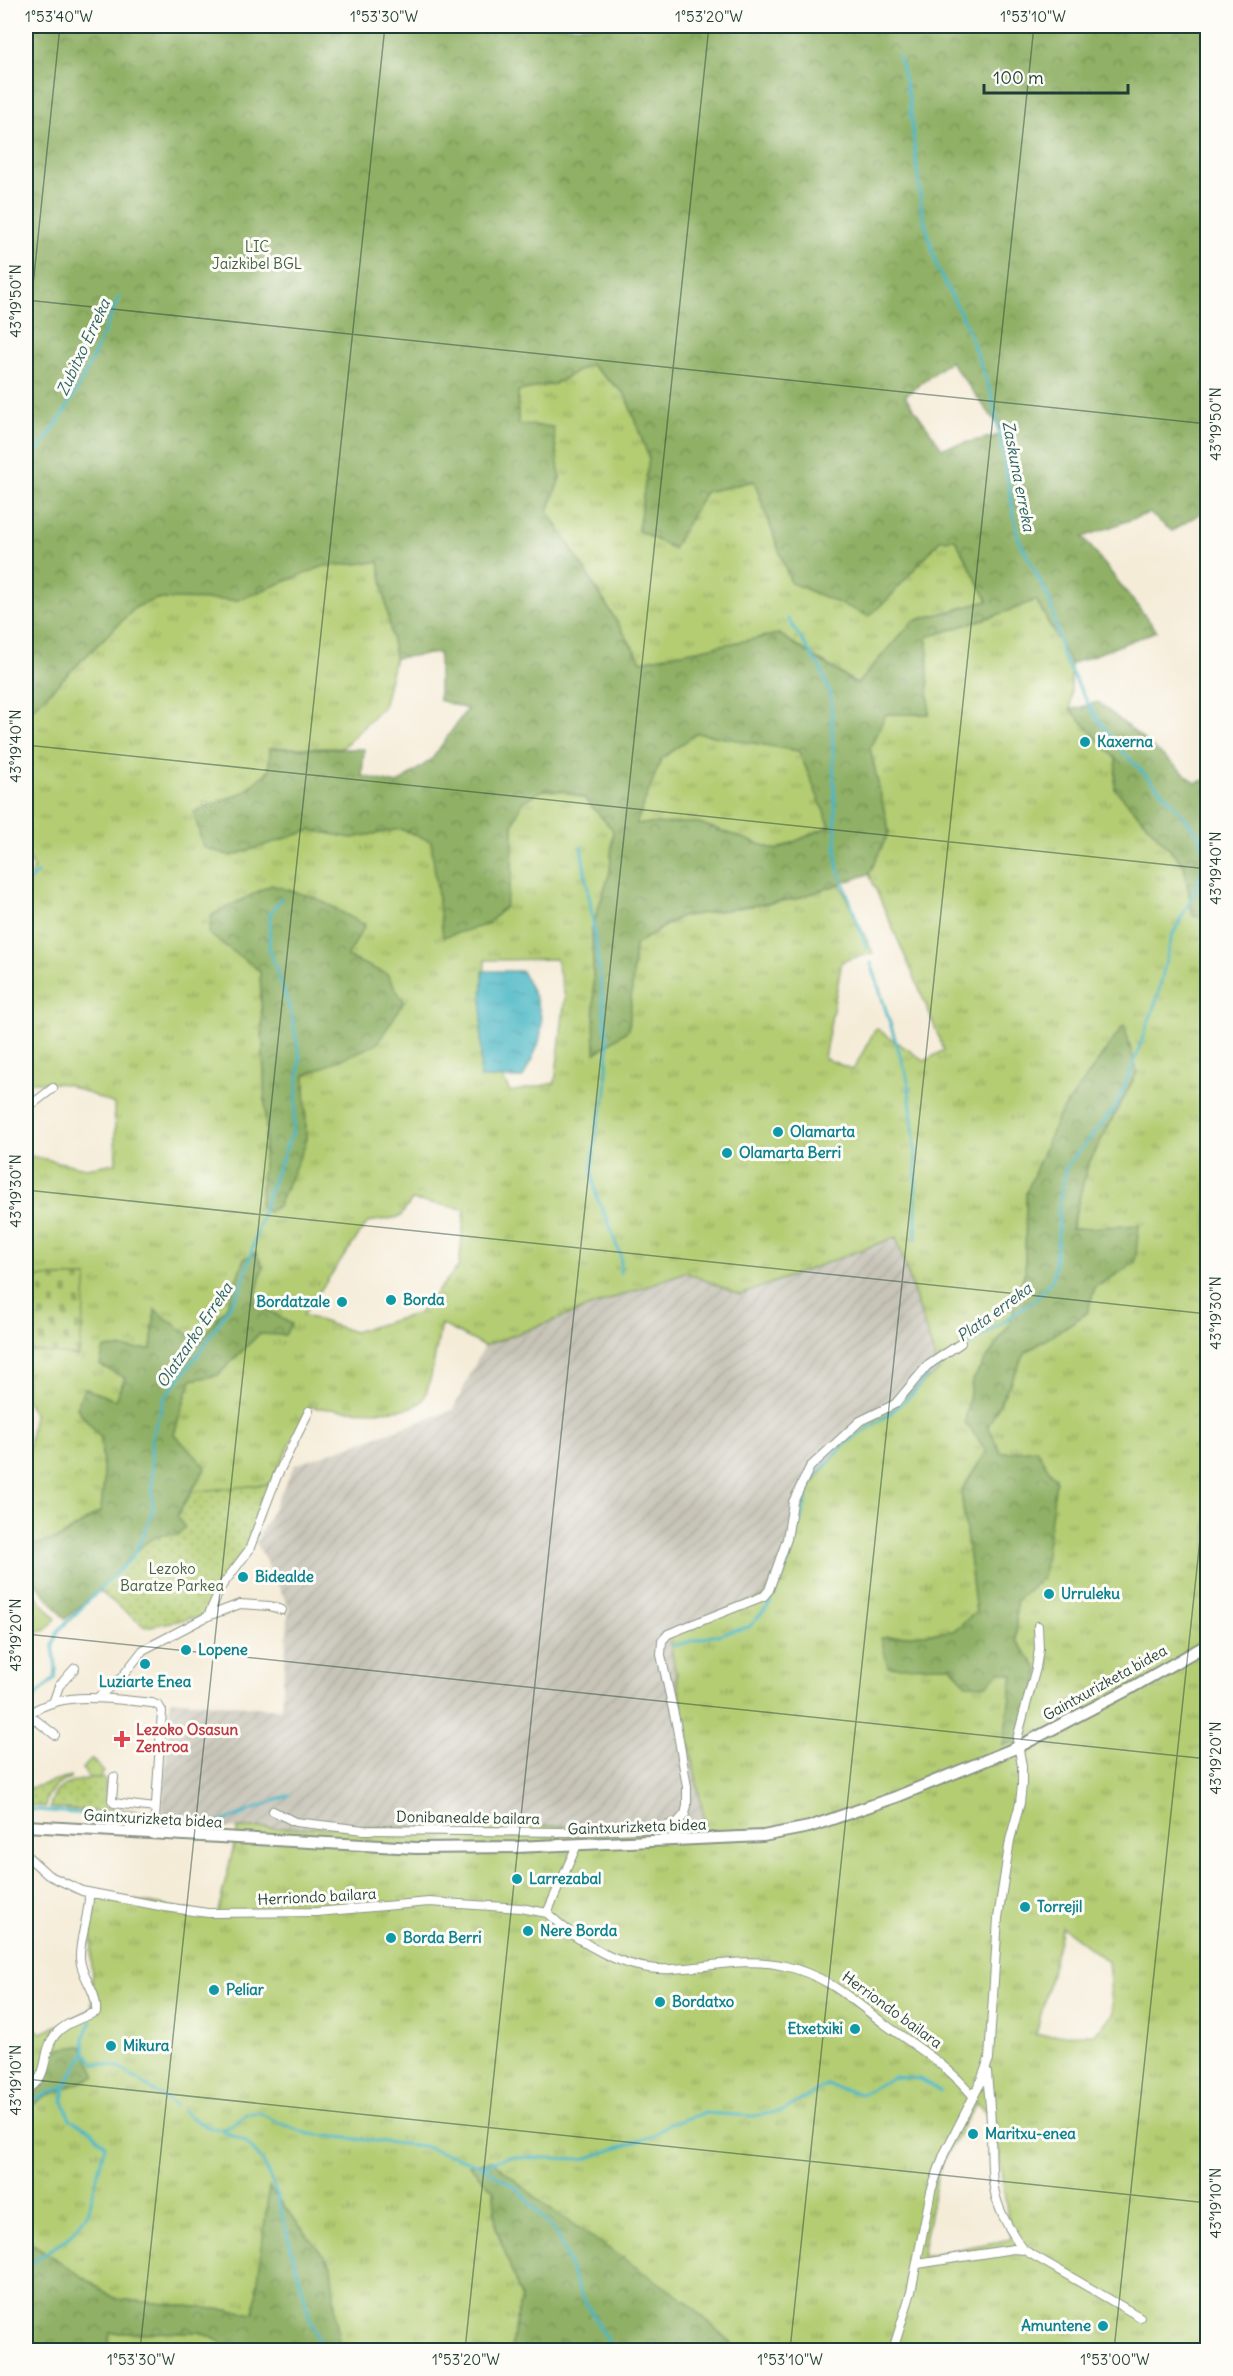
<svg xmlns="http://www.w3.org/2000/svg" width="1233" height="2376" viewBox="0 0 1233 2376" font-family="Delius,sans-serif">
<defs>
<pattern id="industrial-furrows" width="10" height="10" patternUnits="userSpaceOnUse" patternTransform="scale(1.5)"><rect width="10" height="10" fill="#c8c4b8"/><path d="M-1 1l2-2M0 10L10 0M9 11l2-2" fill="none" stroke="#aba99f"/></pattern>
<pattern id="grass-tufts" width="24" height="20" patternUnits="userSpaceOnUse" patternTransform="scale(1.5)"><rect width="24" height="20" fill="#b4cd73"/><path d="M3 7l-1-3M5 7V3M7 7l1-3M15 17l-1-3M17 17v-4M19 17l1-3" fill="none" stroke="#92a85f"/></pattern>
<pattern id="forest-crowns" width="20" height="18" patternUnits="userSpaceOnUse" patternTransform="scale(1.5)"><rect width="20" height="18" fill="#8fb065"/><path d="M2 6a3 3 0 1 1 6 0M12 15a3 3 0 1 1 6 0" fill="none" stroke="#749054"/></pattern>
<pattern id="cemetery-stones" width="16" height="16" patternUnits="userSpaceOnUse" patternTransform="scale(1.5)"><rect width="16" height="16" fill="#b4cd73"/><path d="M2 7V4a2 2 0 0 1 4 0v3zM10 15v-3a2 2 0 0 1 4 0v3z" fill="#92a85f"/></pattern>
<pattern id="garden-dots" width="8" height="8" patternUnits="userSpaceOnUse" patternTransform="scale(1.5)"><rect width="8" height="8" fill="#b4cd73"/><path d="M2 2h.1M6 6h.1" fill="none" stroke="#92a85f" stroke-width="1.8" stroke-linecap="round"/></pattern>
<pattern id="water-ripples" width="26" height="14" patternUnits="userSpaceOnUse" patternTransform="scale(1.5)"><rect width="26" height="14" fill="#4ab7c5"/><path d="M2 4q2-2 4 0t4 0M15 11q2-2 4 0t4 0" fill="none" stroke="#3d96a1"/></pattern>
</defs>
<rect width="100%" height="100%" fill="#fdfcf7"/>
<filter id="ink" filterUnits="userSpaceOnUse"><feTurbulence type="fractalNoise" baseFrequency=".0167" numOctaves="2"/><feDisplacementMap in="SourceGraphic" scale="12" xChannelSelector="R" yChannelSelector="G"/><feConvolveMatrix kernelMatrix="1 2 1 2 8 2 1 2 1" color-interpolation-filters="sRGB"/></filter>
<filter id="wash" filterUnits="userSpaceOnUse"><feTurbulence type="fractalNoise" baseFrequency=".008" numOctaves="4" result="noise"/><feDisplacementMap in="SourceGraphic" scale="24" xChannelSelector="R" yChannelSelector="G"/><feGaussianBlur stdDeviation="1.35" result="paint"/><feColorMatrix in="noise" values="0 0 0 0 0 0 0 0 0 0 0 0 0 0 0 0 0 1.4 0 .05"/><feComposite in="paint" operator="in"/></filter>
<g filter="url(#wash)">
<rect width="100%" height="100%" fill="#f5ecd8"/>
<!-- industrial -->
<path fill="url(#industrial-furrows)" d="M896,1236l43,135 -91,64 -50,69 -10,59 -23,33 -97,38 37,191 -544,4 9,-129 111,9 8,-102 -33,-65 39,-77 158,-55 31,-64 201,-74 55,23z"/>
<!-- grass -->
<path fill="url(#grass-tufts)" stroke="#6a8554" stroke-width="1.5" fill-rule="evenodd" d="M589,364l36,30 24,64 -11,72 35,18 32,-56 49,-11 37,102 96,17 53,-60 15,-1 33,62 -75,20 -56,63 -78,-50 -138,27 -93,-150 12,-33 -42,-54v-33l37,-7z
M379,562l16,96 -12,49 -41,41h-72l-1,22 -25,22 -50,20 37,44 80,-26 41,8 48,-9 31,12 13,96 68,-63 1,-50 9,-22 21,-12 20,1 21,7 29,31 -3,43 -18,56 4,125 33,-24 6,-84 44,-28 116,-18 45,-15 33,69 -31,8 -18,97 29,12 23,-42 49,33 19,-11 -25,-62 -50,-114 20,-42 -19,-84 16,-34h43l-2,-77 70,-22 39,-15 35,64v46l45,49 -1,30 69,76 9,51 14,2v1432h-473l-4,-8 -185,-137 -54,-44 -22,4 25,26 2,36 25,70 -10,53h-168l-74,-162 -14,125 -139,-14 -90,-59v-130l18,-13 51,-21 -50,3 -11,11 -8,5v-71l16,9 50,-24 -1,-117 126,24 21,-88 467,-3 -37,-192 97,-37 23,-33 10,-59 51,-69 90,-64 -43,-134 -156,58 -55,-23 -201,74 -43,-22c-4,17 -10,65 -19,77 -12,16 -93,8 -113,6l-39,77 -78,8 14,-25 -32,-33 17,-54 27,-5 41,-41 26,1 6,-11 -37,-22 9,-36 -8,-13 -11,6 -17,47 -28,37 -44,-33 -4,39 -51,16 25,13 -10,22 -38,8 24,30 3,43 -3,30 -43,28 -32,8v-83l8,-50 -8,-15v-46l6,-2 55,-74h-61v-122l60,13 30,-5 -2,-59 -48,-20 -40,-3v-193l8,-20 -8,-14v-139l110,-108 20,-8 82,1 86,-34zM364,924l-17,33 40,17 -57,89 -25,12 1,68 -46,62 6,-76 -6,-158zM556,959l9,38 -10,86 -45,9 -7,-14h-23l5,-118zM1137,1073l-49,92 -17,65 64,33 -40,24 -8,26 -61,39 -38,74 13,27 42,123 -27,25v39l23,31 -14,68 -21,6 9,-70 -13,-4 -34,13 -15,-18 -70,-28 72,-7 23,-19 -15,-121 26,-40 -22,-29 7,-41 37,-56 16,-54 1,-78zM412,1200l53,9 -6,57 -40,47 -65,19 -51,-17 65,-93 32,-5zM1062,1927l46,35 5,53 -19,19 -58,1zM977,2102l17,20 17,117 -89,17 17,-88z
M697,733l102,18 31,75 -54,24 -77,-27 -63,1 25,-65z
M92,1759l12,13 -5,6h-9l-8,-9z
M200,2332l37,18h-129l2,-17z"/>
<!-- forest -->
<path fill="url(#forest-crowns)" stroke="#57764c" stroke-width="1.5" fill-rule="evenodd" d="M26,26h435l3,5 28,-5h715v483l-35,22 -23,-18 -66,24 74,94 -86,33 -35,-64 -39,15 -70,22 2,77h-43l-16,34 19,84 -20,42 -74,25 -116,18 -44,28 -6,84 -34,24 -3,-125 18,-56 3,-42 -29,-32 -21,-7 -20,-1 -21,12 -9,22 -1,50 -7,33 -19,18 -43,12 -12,-96 -31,-12 -48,9 -41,-8 -80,26 -28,-9 -9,-35 50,-20 25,-21 1,-23 94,1 -2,27 35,8 35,-25 35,-50 -28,-9v-47l-44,5 -16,-96 -55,4 -86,34 -82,-1 -20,8 -110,108zM950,361l55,73 -63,14 -37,-52zM590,364l35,30 24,64 -11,72 35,19 32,-57 49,-11 37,102 78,33 18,-16 53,-60 15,-1 33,62 -75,20 -56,63 -78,-50 -138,27 -93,-150 12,-33 -7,-51 -35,-3v-33l36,-7zM697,733l102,18 31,75 -54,24 -77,-27 -63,1 25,-65z
M1098,702l98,81 11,-4v139l-14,-2 -9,-51 -69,-76 1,-30 -45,-49z
M271,885l45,13 49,27 -18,32 40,17 17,28 -27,42 -72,31 1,68 -28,63 -10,6 -8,-7 6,-76 -6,-158 -51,-37 3,-19z
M1124,1025l13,47 -49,93 -17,64 68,-4 -4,38 -40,24 -8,26 -61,39 -38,74 13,27 35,-4 20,32 -13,96 -27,24v39l23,31 -14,68 -22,6 10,-70 -13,-4 -13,14 -21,-1 -15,-18 -63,1 -7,-29 72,-7 23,-19 -15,-121 26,-40 -22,-29 7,-41 37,-56 16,-54 1,-78 32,-76z
M256,1253l7,13 -9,36 37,22 -6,11 -26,-1 -41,41 -27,5 -17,54 32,33 -29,48 9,11 -8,9h-19l-22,15 -31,35 -41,34 -39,-48v-24l32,-8 43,-28 3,-30 -3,-43 -24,-30 7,-20 31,12 10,-22 -25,-13 4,-17 47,1 4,-39 44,32 28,-36 17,-47z
M82,2046l14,30 -52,21 -18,13v-15c19,-10 23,-26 30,-46z
M492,2161l53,44 142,97 43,40 4,8h-223l10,-53 -25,-70 -2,-36 -25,-26z
M269,2187l62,78 8,79 4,6h-106l-37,-18 -90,1 -2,17h-82l1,-110 89,59 138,14z"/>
<!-- cemetery -->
<path fill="url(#cemetery-stones)" stroke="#6a8554" stroke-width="1.5" d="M26,1277h61l-8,79 -53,-6z"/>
<!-- garden -->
<path fill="url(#garden-dots)" stroke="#6a8554" stroke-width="1.5" d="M270,1484l-5,14 -5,2 -2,10 2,5 -12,32 -29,39 -16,30 -58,11 -47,-37c22,-15 34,-44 61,-54 5,-2 13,-1 19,-1l7,-8 -8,-11 15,-24z
M70,1777v2c-14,5 -23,12 -25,28l-19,-2v-16z
M90,1778h12l4,3 -2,26 42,5v11h-16v-8l-80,-7c2,-23 21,-26 40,-30z"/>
<!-- pitch -->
<path fill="#b4cd73" stroke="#6a8554" stroke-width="1.5" d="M32,1591l24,28 -11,11 -19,6v-41z"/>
<!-- water -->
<path fill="url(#water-ripples)" stroke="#347a7c" stroke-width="1.5" d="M483,971h39c11,21 24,43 18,67 -3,14 -12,27 -17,40h-43z"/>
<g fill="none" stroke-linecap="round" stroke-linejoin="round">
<!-- stream -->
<path stroke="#4ab7c5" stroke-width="3" d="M899,56l10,42 13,114 16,58 27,52 27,74 26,141 32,64 12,54 30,56 26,36 51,52 30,36 7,23
M26,465c46,-54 65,-103 93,-168
M788,619l33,50 10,27 6,169 30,84
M581,847l11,67 16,130 -2,49 -9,34 -5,41 4,28 12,25 13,37 -1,15
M26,884l11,-11
M871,963l37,117 8,75v85
M672,1646l77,-19 21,-23 18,-41 24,-83 32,-35 45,-31 24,-21 16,-20 107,-74 17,-21 5,-41 1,-33 7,-37 49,-59 16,-37 26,-73 15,-62 20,-39 16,-41
M26,1705l29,-27 1,-10 -3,-23 5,-14 73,-72 10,-18 12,-31 -2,-72 14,-41 37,-48 39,-61 28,-97 24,-60 7,-71 -8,-44 -23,-68 1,-34 11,-16
M26,1809l96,8 21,4
M166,1825h25l31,-3 67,-27
M92,2021l-8,16 1,16 10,10 24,4 56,38
M26,2103l39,-17
M182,2111c27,18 39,29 65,2h13l24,12 25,9 114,12 59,20 37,24 39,46 20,53 35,61
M222,2131l23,10 17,19 14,32 34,126 12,32
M482,2166l25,-9 78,2 68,-23 14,-11 37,-12 49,3 30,-5 43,-26 35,9 33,-17 26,2 20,12
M26,2266l42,-28 20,-25 17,-68 -14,-15 -21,-11 -7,-18 2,-15 20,-33"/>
</g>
</g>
<g filter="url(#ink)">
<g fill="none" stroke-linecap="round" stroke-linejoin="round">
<defs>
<path id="street" d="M26,1109l27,-21
M208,1616l13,-29 28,-37 28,-74 32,-65
M97,1698l25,-21 21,-27 65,-34 32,-12 30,2 12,4
M53,1703l6,-17 16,-18
M28,1714l27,21
M26,1716c36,-27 84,-17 126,-13l7,3 3,5 -8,124
M114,1777l-2,23 2,3 41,5
M273,1811l22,11 69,8 203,2 93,-4 18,-6 7,-8 2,-8v-19l-10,-59 -16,-73 1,-14 6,-7 96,-38 5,-6 18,-51 6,-37 17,-35 50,-46 35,-17 32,-38 34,-23
M577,1845l-30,68c33,31 78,59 125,56 39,-2 74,-12 113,-3 43,10 67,34 101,59 32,23 63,41 88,72
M26,1855l22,20 34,16 83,16 43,6 109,-1 112,-10 92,6 26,5
M987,2071c1,19 4,38 4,56 1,56 -2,76 33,123
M26,2090c26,-14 14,-36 29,-55 9,-12 28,-17 41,-23 2,-21 -15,-34 -16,-54 -1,-20 10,-43 9,-65
M918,2264l95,-15 11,1 116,67
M893,2350l18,-58 20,-101 13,-37 35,-68 10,-27 9,-141 12,-78 10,-37 2,-18v-19l-5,-27 19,-71 3,-19 -1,-23"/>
<path id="secondary" d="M26,1826l390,22 100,-1 247,-11 46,-9 87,-30 122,-50 113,-59 77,-44"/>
</defs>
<!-- street casing -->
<use href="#street" stroke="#8a9486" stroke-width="10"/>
<!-- secondary casing -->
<use href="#secondary" stroke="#8a9486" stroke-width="14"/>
<!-- street -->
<use href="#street" stroke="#fff" stroke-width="8"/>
<!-- secondary -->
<use href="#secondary" stroke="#fff" stroke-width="10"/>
</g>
</g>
<!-- ticks -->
<path fill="none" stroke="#1f3d34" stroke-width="1.5" stroke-opacity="0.45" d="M26,300l1182,124M26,353l34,-327M26,745l1182,124M26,1190l1182,124M26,1634l1182,125M26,2079l1182,124M140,2350l245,-2324M465,2350l244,-2324M790,2350l244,-2324M1114,2350l94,-886"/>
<!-- markers -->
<g fill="#0f9aa8" stroke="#fdfcf7" stroke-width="2">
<circle cx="1085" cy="742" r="6"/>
<circle cx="778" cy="1132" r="6"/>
<circle cx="727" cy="1153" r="6"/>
<circle cx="391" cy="1300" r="6"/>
<circle cx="342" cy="1302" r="6"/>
<circle cx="243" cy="1577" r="6"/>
<circle cx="1049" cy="1594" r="6"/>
<circle cx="186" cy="1650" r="6"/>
<circle cx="145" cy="1664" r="6"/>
<circle cx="517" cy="1879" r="6"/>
<circle cx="1025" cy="1907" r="6"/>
<circle cx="528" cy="1931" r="6"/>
<circle cx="391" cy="1938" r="6"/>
<circle cx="214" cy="1990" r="6"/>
<circle cx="660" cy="2002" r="6"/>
<circle cx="855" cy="2029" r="6"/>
<circle cx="111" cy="2046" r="6"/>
<circle cx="973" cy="2134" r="6"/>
<circle cx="1103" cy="2326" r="6"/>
</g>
<path fill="#e0444e" stroke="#fdfcf7" stroke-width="2" d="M119 1730h6v6h6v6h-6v6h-6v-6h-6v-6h6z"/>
<g text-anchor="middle" stroke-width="6" stroke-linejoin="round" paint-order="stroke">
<!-- park labels -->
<g font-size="15" fill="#446144" stroke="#fdfcf7">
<text x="257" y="252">LIC<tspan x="257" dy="17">Jaizkibel BGL</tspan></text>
<text x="172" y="1574">Lezoko<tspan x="172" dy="17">Baratze Parkea</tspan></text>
</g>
<!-- culture labels -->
<g font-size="15" font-weight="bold" fill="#0d838f" stroke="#fdfcf7" text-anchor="start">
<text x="1097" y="747">Kaxerna</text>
<text x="790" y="1137">Olamarta</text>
<text x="739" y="1158">Olamarta Berri</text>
<text x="403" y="1305">Borda</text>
<text x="330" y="1307" text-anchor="end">Bordatzale</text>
<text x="255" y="1582">Bidealde</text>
<text x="1061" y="1599">Urruleku</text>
<text x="198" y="1655">Lopene</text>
<text x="145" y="1687" text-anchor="middle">Luziarte Enea</text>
<text x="529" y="1884">Larrezabal</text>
<text x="1037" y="1912">Torrejil</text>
<text x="540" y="1936">Nere Borda</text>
<text x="403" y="1943">Borda Berri</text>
<text x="226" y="1995">Peliar</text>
<text x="672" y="2007">Bordatxo</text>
<text x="843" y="2034" text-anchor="end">Etxetxiki</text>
<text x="123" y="2051">Mikura</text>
<text x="985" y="2139">Maritxu-enea</text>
<text x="1091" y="2331" text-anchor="end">Amuntene</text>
</g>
<!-- street labels -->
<g font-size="15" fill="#1f3d34" stroke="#fdfcf7">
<text transform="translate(1105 1683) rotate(-29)" y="5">Gaintxurizketa bidea</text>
<text transform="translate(468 1818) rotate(1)" y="5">Donibanealde bailara</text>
<text transform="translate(153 1819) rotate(3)" y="5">Gaintxurizketa bidea</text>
<text transform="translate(637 1827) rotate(-2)" y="5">Gaintxurizketa bidea</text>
<text transform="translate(317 1897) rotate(-3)" y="5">Herriondo bailara</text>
<text transform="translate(892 2010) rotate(36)" y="5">Herriondo bailara</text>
</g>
<!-- health labels -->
<g font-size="15" font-weight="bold" fill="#be3a42" stroke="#fdfcf7" text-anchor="start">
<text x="136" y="1735">Lezoko Osasun<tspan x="136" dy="17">Zentroa</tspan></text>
</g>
<!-- water labels -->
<g font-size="16" font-style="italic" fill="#2c6260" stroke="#fdfcf7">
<text transform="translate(83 347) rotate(-65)" y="6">Zubitxo Erreka</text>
<text transform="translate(1019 476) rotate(79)" y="6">Zaskuna erreka</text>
<text transform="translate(994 1312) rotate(-36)" y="6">Plata erreka</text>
<text transform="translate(194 1335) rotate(-56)" y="6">Olatzarko Erreka</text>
</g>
</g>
<!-- margin -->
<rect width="1233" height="2376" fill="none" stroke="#fdfcf7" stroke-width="66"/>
<!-- scale -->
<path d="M984 84v9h144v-9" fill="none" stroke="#1f3d34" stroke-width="3"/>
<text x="993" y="84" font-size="18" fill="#1f3d34" stroke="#fdfcf7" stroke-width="4.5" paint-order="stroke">100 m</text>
<rect x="33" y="33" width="1167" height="2310" fill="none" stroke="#1f3d34" stroke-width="2"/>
<g font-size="15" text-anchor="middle" fill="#1f3d34">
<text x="59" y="22">1°53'40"W</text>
<text x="384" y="22">1°53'30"W</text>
<text x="709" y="22">1°53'20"W</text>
<text x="1033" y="22">1°53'10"W</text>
<text transform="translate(16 301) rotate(-90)" y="5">43°19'50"N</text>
<text transform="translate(1216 424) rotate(-90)" y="5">43°19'50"N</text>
<text transform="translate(16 746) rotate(-90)" y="5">43°19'40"N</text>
<text transform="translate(1216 868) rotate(-90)" y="5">43°19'40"N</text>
<text transform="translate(16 1191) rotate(-90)" y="5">43°19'30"N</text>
<text transform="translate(1216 1313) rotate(-90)" y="5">43°19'30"N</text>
<text transform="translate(16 1635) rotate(-90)" y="5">43°19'20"N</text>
<text transform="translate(1216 1758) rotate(-90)" y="5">43°19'20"N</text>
<text transform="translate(16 2080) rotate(-90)" y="5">43°19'10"N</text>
<text transform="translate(1216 2203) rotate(-90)" y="5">43°19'10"N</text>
<text x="141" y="2365">1°53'30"W</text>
<text x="466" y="2365">1°53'20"W</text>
<text x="790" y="2365">1°53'10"W</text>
<text x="1115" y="2365">1°53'00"W</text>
</g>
</svg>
